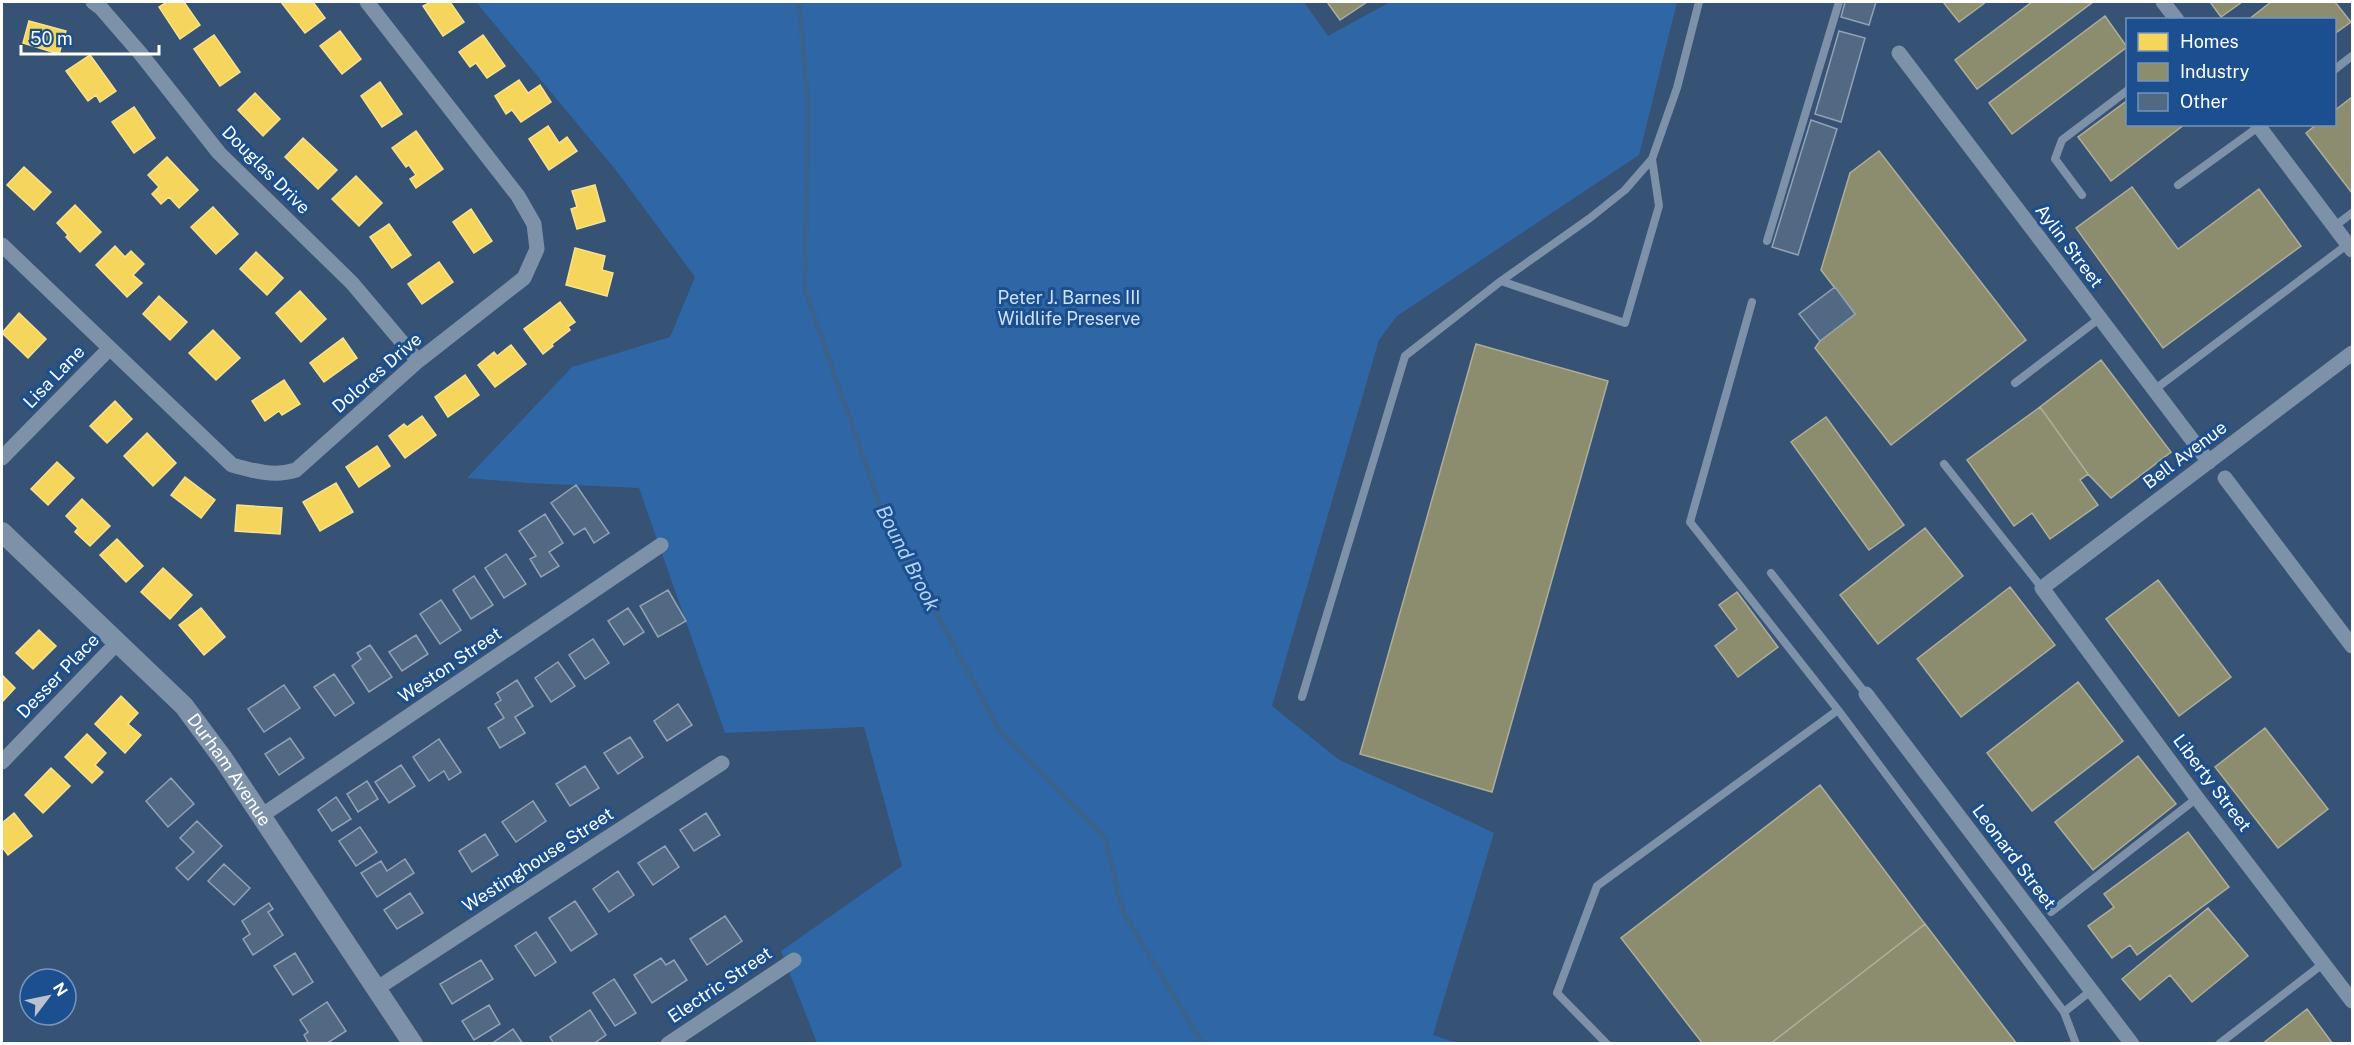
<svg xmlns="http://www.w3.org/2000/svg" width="2354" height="1045" viewBox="0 0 2354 1045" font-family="'Public Sans',sans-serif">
<rect width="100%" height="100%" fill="#365274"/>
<!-- green -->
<path fill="#2f66a5" d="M476,2h828l24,34 62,-34h287l-38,153 -242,161 -18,24 -107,366 66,53 156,74 -61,202 24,8h-640l-36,-92 121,-85 -38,-139 -139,6 -86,-245 -111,-5 -61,-5 105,-111 98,-30 25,-60 -80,-108z"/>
<!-- homes -->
<path fill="#f6d55c" stroke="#f9e28d" stroke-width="1.5" d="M167,2h17l16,23 -20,14 -21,-32z
M281,2h32l12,16 -20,15z
M431,2h19l14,20 -21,14 -20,-30z
M29,21l37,10 -7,23 -36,-11z
M340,31l21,28 -19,15 -22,-28z
M214,35l26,37 -20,14 -26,-37z
M483,35l22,31 -18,12 -11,-15 -6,4 -11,-15z
M90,55l26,36 -16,11 -4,-7 -8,6 -22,-30z
M519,80l9,13 12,-8 11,17 -30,20 -9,-12 -6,4 -11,-18z
M380,82l22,32 -20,13 -21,-31z
M255,93l25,26 -17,17 -25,-26z
M134,107l21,31 -21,15 -22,-31z
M548,126l11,17 8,-6 10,14 -28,19 -20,-31z
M416,131l27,38 -27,19 -6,-9 6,-4 -7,-10 -3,2 -14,-19z
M303,138l34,32 -19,19 -33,-32z
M167,157l31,33 -19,18 -10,-11 -8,7 -9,-10 7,-7 -11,-12z
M24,167l27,25 -17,18 -27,-25z
M356,176l26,27 -23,23 -27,-27z
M595,185l10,36 -28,8 -6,-20 6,-2 -5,-16z
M75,205l26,27 -21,20 -14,-15 2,-2 -11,-12z
M213,207l25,27 -22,20 -25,-27z
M471,209l21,32 -18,12 -21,-31z
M389,224l22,31 -19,13 -22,-31z
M115,246l10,11 6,-6 13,13 -11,11 9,8 -15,14 -31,-32z
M575,248l30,8 -3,14 11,3 -6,23 -41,-11z
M256,252l27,26 -16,17 -27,-26z
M439,262l14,20 -31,22 -14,-20z
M300,291l26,28 -25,23 -25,-29z
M159,296l28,26 -17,18 -27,-26z
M560,302l15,20 -7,5 2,3 -18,14 1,2 -10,8 -19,-25z
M19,313l27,26 -18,19 -26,-25z
M213,330l27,28 -24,22 -27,-27z
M343,338l14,20 -33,24 -14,-19z
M511,345l15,19 -31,23 -17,-22 16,-13 3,4z
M465,375l14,20 -31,22 -13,-20z
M284,380l16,24 -18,11 -3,-4 -14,10 -13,-20z
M115,401l17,18 -25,24 -17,-17z
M422,416l14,19 -31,23 -16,-22 15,-12 3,3z
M147,433l29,30 -23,23 -29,-30z
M377,446l13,20 -31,21 -13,-20z
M57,462l17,16 -26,27 -17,-16z
M185,477l30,23 -14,18 -30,-23z
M336,483l17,29 -33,19 -17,-29z
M82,499l28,27 -20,20 -15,-14 3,-4 -12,-12z
M237,505l45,3 -2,26 -45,-3z
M117,539l26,27 -17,16 -26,-27z
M163,568l29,27 -22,24 -29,-27z
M201,608l24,29 -21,18 -25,-30z
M39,630l17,16 -23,23 -17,-16z
M2,675l13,13 -13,14z
M121,696l17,17 -10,11 13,11 -16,18 -30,-29z
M87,734l19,19 -11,12 8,7 -11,11 -27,-26z
M51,768l19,18 -27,27 -18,-18z
M14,813l18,23 -24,19 -6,-8v-24z"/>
<!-- industry -->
<path fill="#8c8c6e" stroke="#aeae9a" stroke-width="1.5" d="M1327,2h40l-27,18z
M1943,2h43l-27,20z
M2032,2h61l-116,87 -22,-29z
M2210,2h32l-21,15z
M2271,2h64l16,20 -17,12v-14h-86z
M2105,16l22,31 -115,87 -23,-31z
M2352,97v96l-46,-60 11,-9h17v-13z
M2128,100v24h57l-74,57 -33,-44z
M1879,151l147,189 -135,105 -76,-97 5,-7 35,-27 -34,-44 29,-97z
M2132,187l46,62 81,-60 42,57 -138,102 -87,-120z
M1476,344l132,37 -116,411 -132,-38z
M2101,360l70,92 -60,46 -23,-24 -48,-67z
M2040,407l48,67 -8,6 18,25 -48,34 -18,-26 -18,13 -47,-66z
M1826,417l78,108 -35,25 -78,-108z
M1925,528l38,48 -85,68 -38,-49z
M2158,580l73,97 -52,39 -73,-97z
M2010,587l45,58 -94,72 -44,-58z
M1737,592l41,55 -40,30 -23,-31 22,-17 -18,-24z
M2078,682l45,59 -91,70 -45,-58z
M2265,728l63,81 -50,39 -63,-81z
M2138,756l38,48 -83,66 -38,-48z
M1820,785l105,139 -155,120h-67l-82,-106z
M2188,832l41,55 -92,68 -7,-10 -18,13 -24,-32 26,-19 -10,-13z
M2208,908l40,48 -56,46 -22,-27 -30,25 -18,-21z
M1925,924l92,120h-247z
M2307,1009l26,35h-71z"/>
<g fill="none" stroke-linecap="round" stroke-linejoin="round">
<!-- stream -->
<path stroke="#3b618d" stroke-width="5" d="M799,2l9,100 -3,188 76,218 118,222 106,108 18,74 80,132"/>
</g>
<!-- building -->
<path fill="#526984" stroke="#92a2b6" stroke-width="1.5" d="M1845,2h31l-7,23 -28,-8z
M1839,31l26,7 -24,84 -26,-8z
M1811,120l26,9 -39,126 -26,-8z
M1835,287l20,27 -35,27 -21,-27z
M576,485l33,48 -15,10 -9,-15 -11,7 -23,-32z
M545,514l18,29 -14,9 10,14 -18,11 -11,-18 6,-3 -17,-25z
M506,554l20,30 -22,14 -19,-30z
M474,576l19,29 -22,14 -18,-29z
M668,590l18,31 -28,16 -18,-31z
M441,600l20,30 -21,14 -20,-30z
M628,608l16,24 -20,13 -16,-24z
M416,635l12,19 -26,17 -13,-19z
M593,639l16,24 -24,16 -16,-24z
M370,645l22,32 -23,15 -17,-26 9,-7 -4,-6z
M558,662l17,24 -24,16 -16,-24z
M334,674l20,29 -19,13 -21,-29z
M517,680l16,26 -18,11 10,16 -25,15 -12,-20 16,-10 -9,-14 6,-4 -4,-7z
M284,685l16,23 -36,24 -16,-23z
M678,704l14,21 -25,16 -13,-20z
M630,737l13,20 -25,17 -14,-21z
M290,738l14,20 -25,17 -14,-21z
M439,739l22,33 -12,8 -5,-9 -15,10 -16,-24z
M401,765l14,21 -26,17 -14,-21z
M585,766l14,22 -29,18 -14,-22z
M171,778l23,26 -26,23 -22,-26z
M367,781l11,18 -20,13 -11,-18z
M336,797l15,22 -19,12 -14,-21z
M533,801l13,20 -30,21 -14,-20z
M706,813l14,22 -26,16 -14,-21z
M197,821l25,25 -34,34 -12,-12 18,-16 -14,-14z
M360,827l17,25 -21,14 -17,-25z
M485,834l13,21 -26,17 -13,-21z
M665,846l14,21 -26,18 -15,-22z
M405,859l9,14 -37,24 -16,-24 20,-12 6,10z
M224,864l26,24 -16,17 -26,-24z
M618,871l16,24 -25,17 -16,-23z
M410,893l13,20 -26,16 -13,-19z
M575,901l22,33 -26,17 -22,-33z
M269,903l4,6 -5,3 15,23 -30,20 -10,-16 7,-5 -8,-13z
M725,916l17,25 -35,24 -17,-26z
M536,932l20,30 -21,14 -20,-30z
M295,953l18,29 -20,13 -19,-29z
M661,958l5,7 8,-5 13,20 -35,23 -18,-28z
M481,960l12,19 -41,25 -12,-20z
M614,979l22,34 -21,13 -22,-33z
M327,1002l19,29 -20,13h-17l-5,-9 4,-3 -8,-12z
M489,1005l11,19 -26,16 -12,-19z
M590,1010l16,25 -13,9h-39l-4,-7z
M513,1029l10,15h-32z"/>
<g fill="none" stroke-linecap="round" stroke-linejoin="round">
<!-- service -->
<path stroke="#7d92a8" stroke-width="8" d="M2334,70l18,-14
M2178,185l83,-60
M2082,195l-27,-36 7,-19 66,-50
M2335,226l17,-13
M1767,241l72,-239
M1501,281l89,-63 35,-28 27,-31 25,-71 22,-86
M1752,302l-62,220 148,188 226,302
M2015,383l85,-65
M2154,390l194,-146
M1944,464l98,124
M1771,573l95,121
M1302,697l103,-341 96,-75 124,42 34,-117 -7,-47
M2051,912l146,-114
M1607,1044l-50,-51 40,-107 241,-176
M2076,1044l-12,-32 28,-22
M2219,1044l105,-81"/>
<!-- minor -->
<path stroke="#7d92a8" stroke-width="15" d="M93,2l8,6 39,45 79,100 133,130 66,78
M2163,2l14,18
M1899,53l310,409
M2257,124l95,126
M2,245l230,220c22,6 42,12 64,5l122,-109 106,-83 13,-29 -3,-25 -16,-28 -151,-194
M2352,353l-310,235 155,210 155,203
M2,458l107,-109
M2225,478l127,168
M1866,694l266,350
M2,762l116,-120
M261,816l400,-271
M376,989l346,-226
M668,1044l126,-84"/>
<!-- tertiary -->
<path stroke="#7d92a8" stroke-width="20" id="s1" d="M2,532l182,174 40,54 189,284"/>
</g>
<g text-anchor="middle" stroke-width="6" stroke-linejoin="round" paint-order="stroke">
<!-- street labels -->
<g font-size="18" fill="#fff" stroke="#1b4f8f">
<text transform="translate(266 170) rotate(45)" y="6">Douglas Drive</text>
<text transform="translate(2069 246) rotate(53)" y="6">Aylin Street</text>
<text transform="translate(377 373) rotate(-41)" y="6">Dolores Drive</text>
<text transform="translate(54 377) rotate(-46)" y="6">Lisa Lane</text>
<text transform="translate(2185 455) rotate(-37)" y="6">Bell Avenue</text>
<text transform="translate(450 665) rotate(-34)" y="6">Weston Street</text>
<text transform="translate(58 676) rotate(-46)" y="6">Desser Place</text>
<text dy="6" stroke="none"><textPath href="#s1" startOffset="330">Durham Avenue</textPath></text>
<text transform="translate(2212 783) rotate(53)" y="6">Liberty Street</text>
<text transform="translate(2014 857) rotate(53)" y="6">Leonard Street</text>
<text transform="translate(538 860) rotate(-33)" y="6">Westinghouse Street</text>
<text transform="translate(720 985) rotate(-34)" y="6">Electric Street</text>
</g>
<!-- park labels -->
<g font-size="18" fill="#cfe3fa" stroke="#1b4f8f">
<text x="1069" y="304">Peter J. Barnes III<tspan x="1069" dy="21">Wildlife Preserve</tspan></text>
</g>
<!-- water labels -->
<g font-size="20" font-style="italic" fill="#b5d3f5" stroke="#1b4f8f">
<text transform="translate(908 558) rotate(63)" y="7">Bound Brook</text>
</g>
</g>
<!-- border -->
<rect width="2354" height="1045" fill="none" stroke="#ffffff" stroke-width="6"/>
<!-- legend -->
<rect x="2126" y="18" width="210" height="108" fill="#1b4f8f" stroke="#7695bc" stroke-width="1.5"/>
<rect x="2138" y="33" width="30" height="18" fill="#f6d55c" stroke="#7695bc" stroke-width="1.5"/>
<text x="2180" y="48" font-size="18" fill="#ffffff">Homes</text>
<rect x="2138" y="63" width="30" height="18" fill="#8c8c6e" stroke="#7695bc" stroke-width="1.5"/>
<text x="2180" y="78" font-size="18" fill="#ffffff">Industry</text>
<rect x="2138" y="93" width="30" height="18" fill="#526984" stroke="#7695bc" stroke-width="1.5"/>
<text x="2180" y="108" font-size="18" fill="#ffffff">Other</text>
<!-- north arrow -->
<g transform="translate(48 997) rotate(58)"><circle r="28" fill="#1b4f8f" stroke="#7695bc" stroke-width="1.5"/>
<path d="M0-4.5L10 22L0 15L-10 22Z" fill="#b9c2ce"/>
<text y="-9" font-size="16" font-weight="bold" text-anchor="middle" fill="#ffffff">N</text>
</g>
<!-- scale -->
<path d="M21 45v9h138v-9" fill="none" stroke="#ffffff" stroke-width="3"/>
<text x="30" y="45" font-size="18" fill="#ffffff" stroke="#1b4f8f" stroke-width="4.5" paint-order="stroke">50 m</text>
</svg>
